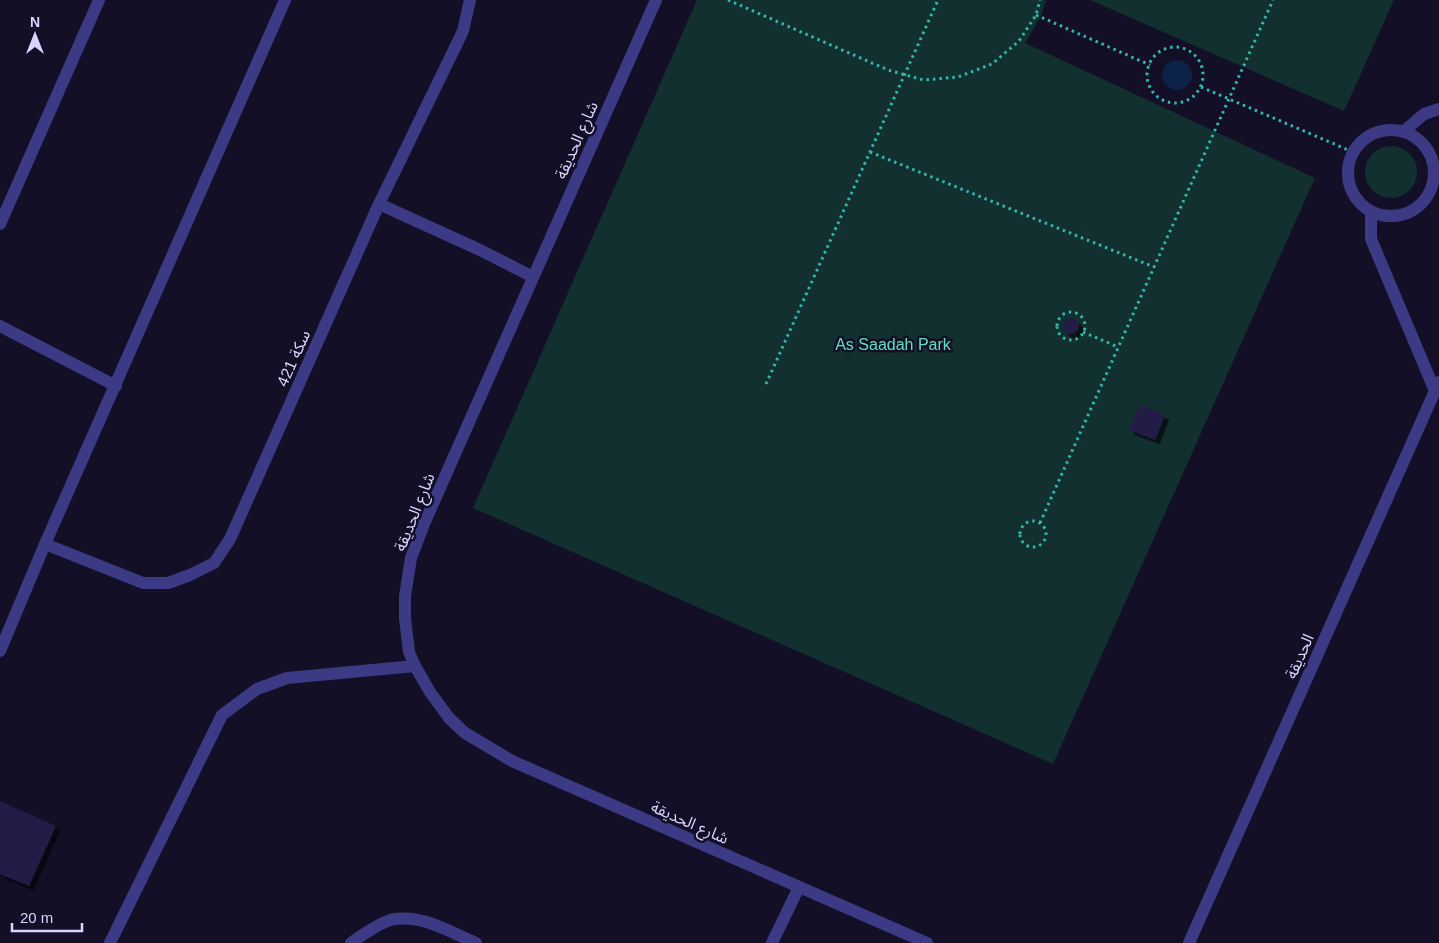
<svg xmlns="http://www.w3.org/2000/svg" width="1439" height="943" viewBox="0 0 1439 943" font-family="Helvetica,'Noto Sans Arabic',sans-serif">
<defs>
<filter id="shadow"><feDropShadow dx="4.5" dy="4.5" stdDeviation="0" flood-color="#0009"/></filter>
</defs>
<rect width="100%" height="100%" fill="#130f26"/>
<!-- green -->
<path fill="#12302f" d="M697,0h349l-4,14 -17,29 290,135 -262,586 -580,-256z
M1090,0h304l-50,111z
M1365 172a26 26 0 1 1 52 0a26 26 0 1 1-52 0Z"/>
<!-- water -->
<path fill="#0c2248" d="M1162 75a15 15 0 1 1 30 0a15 15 0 1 1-30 0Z"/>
<!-- building -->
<path fill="#241b47" filter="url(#shadow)" d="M1063 326a8 8 0 1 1 16 0a8 8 0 1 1-16 0Z
M1140,405l25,10 -10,25 -26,-10z
M0,801l56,25 -27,60 -29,-12z"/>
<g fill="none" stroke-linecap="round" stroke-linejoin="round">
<!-- path -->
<path stroke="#2fb8b0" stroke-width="3" stroke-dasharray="2.5 4" stroke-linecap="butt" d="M728,0l160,70 35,10 35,-3 34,-13 27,-23 17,-26 4,-15
M1036,15l114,50
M1147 75a28 28 0 1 1 56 0a28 28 0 1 1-56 0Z
M1201,87l152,65
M870,152l284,115
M1057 326a14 14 0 1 1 28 0a14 14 0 1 1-28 0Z
M1083,332l35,15
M766,384l172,-384
M1020 534a13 13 0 1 1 26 0a13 13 0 1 1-26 0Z
M1040,523l233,-523"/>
<!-- minor -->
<path stroke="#3d3a85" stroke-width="12" d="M656,0l-232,524 -13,34 -6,38v22l4,34 6,14 15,26 19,26 16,15 47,28 415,182
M1348 173a43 43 0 1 1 86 0a43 43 0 1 1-86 0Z
M1403,132l21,-18 15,-5
M379,204l101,46 53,27
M1371,212v27l64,152
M0,224l99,-224
M0,326l116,60
M45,544l98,39h25l22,-8 24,-12 16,-24 149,-335 84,-173 7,-31
M0,651l45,-107 240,-544
M110,943l112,-228 35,-26 30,-11 128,-12
M351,943c10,-7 32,-23 44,-24 29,-4 55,13 81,24
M772,943l27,-56
M1189,943l250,-561"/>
</g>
<g text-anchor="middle" stroke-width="5" stroke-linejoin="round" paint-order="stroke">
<!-- street labels -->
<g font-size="16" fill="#d9d4ff" stroke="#130f26">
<text transform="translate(576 140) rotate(-66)" y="6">شارع الحديقة</text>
<text transform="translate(293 358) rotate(-66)" y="6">سكة 421</text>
<text transform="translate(414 512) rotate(-68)" y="6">شارع الحديقة</text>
<text transform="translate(1299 656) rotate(-66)" y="6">الحديقة</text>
<text transform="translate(690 822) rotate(24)" y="6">شارع الحديقة</text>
</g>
<!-- park labels -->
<g font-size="16" fill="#5fe0c0" stroke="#130f26">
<text x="893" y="350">As Saadah Park</text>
</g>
</g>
<!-- north arrow -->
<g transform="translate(35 35)" stroke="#130f26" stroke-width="4" paint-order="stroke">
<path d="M0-4L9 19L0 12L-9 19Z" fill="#d9d4ff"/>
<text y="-8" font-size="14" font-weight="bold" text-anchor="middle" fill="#d9d4ff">N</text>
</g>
<!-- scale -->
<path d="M12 923v8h70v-8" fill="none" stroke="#d9d4ff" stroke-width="2.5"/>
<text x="20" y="923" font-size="15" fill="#d9d4ff" stroke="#130f26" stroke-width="4" paint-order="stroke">20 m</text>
</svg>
